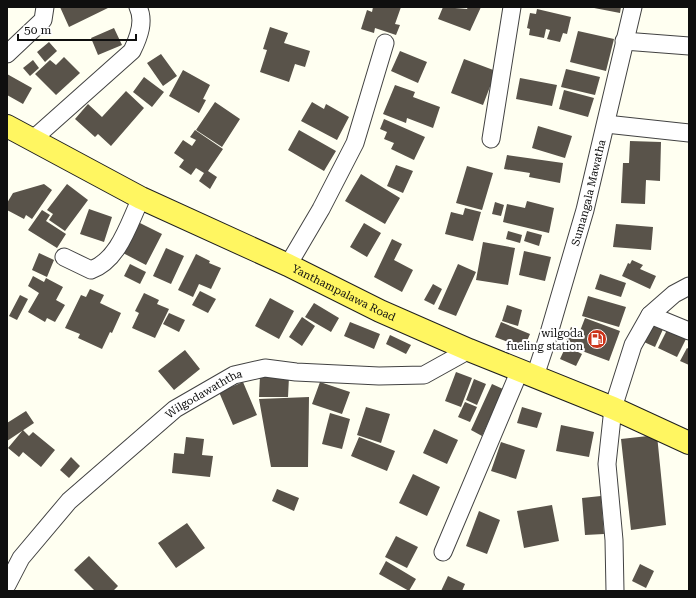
<svg xmlns="http://www.w3.org/2000/svg" width="696" height="598" viewBox="0 0 696 598" font-family="'Roboto Serif',serif">
<rect width="100%" height="100%" fill="#fffff1"/>
<!-- building -->
<path fill="#59534a" d="M60,7h50l-41,20z
M373,7h28l-6,17 5,1 -4,10 -21,-7 -1,5 -13,-4 6,-19 5,2z
M443,7l24,2 1,-2h13l-11,24 -32,-12z
M589,7h32l-1,6z
M537,9l34,8 -4,17 -4,-1 -3,9 -13,-3 3,-9 -4,-1 -2,9 -15,-3 1,-6 -3,-1 3,-15 6,1z
M270,27l18,6 -4,10 26,8 -5,16 -10,-3 -6,18 -29,-10 7,-22 -4,-1z
M114,28l8,17 -24,10 -7,-17z
M578,31l36,8 -8,32 -36,-9z
M49,42l8,9 -12,11 -8,-10z
M400,51l27,11 -9,21 -27,-12z
M161,54l16,22 -14,10 -16,-23z
M64,57l16,16 -24,22 -21,-21 15,-14 6,5z
M464,59l32,12 -13,34 -32,-12z
M33,60l6,8 -9,8 -7,-8z
M566,69l34,8 -5,18 -34,-8z
M183,70l27,15 -7,14 3,1 -7,13 -30,-17z
M7,74l25,14 -9,16 -16,-9z
M144,77l20,15 -12,15 -19,-15z
M520,78l37,7 -5,21 -36,-7z
M395,85l20,7 -2,5 27,10 -7,21 -26,-10 -1,5 -23,-9z
M564,90l30,8 -6,19 -29,-8z
M126,91l18,17 -33,38 -13,-12 -3,3 -20,-18 13,-15 14,13z
M215,102l25,17 -18,28 -26,-17z
M312,102l12,7 2,-5 23,13 -12,23 -36,-19z
M384,119l41,18 -11,23 -23,-11 3,-6 -10,-4 3,-7 -7,-3z
M538,126l34,10 -7,22 -33,-10z
M195,130l28,19 -15,22 9,6 -7,12 -11,-8 5,-8 -8,-5 -5,7 -12,-8 5,-7 -10,-7 9,-13 9,6 4,-6 -6,-3z
M299,130l37,21 -12,20 -36,-21z
M630,141l31,1 -1,39 -14,-1 -1,24 -24,-1 2,-40h6z
M507,155l56,8 -3,20 -31,-6 1,-4 -26,-4z
M396,165l17,6 -10,22 -16,-7z
M467,166l26,7 -11,37 -26,-7z
M361,174l39,24 -15,26 -40,-23z
M44,184l8,6 -20,29 -6,-4 -2,4 -17,-9v-7l6,-10z
M67,184l21,16 -23,31 -16,-11 4,-6 -6,-4z
M527,201l27,7 -5,25 -46,-11 4,-18 18,4z
M495,202l9,3 -3,11 -9,-2z
M465,208l16,4 -8,29 -28,-7 6,-22 12,3z
M89,209l23,8 -8,25 -24,-8z
M42,210l8,5 -4,6 20,13 -9,14 -29,-18z
M138,222l24,12 -16,31 -23,-12z
M364,223l17,10 -14,24 -17,-10z
M616,224l37,3 -2,23 -38,-3z
M508,231l14,4 -2,8 -14,-4z
M527,231l15,4 -3,11 -15,-5z
M392,239l10,5 -8,16 19,10 -11,22 -28,-15z
M483,242l32,6 -7,37 -32,-5z
M166,248l18,8 -13,28 -18,-8z
M524,251l27,6 -6,24 -26,-6z
M39,253l15,7 -7,17 -15,-7z
M196,254l14,7 -1,2 12,5 -10,21 -12,-5 -6,13 -15,-7z
M632,260l11,5 -3,4 16,7 -6,13 -28,-13 6,-13 2,1z
M130,264l16,8 -6,12 -16,-8z
M458,264l18,8 -20,44 -18,-7z
M600,274l26,9 -5,14 -26,-8z
M33,276l11,6 2,-4 17,9 -7,13 9,5 -10,17 -8,-4 -2,4 -17,-10 11,-19 -11,-7z
M433,284l9,5 -8,16 -10,-5z
M90,289l14,6 -4,8 21,10 -9,20 -2,-1 -8,17 -24,-11 2,-4 -15,-6 16,-33 5,2z
M200,291l16,8 -8,14 -16,-8z
M144,293l15,7 -2,4 12,5 -14,29 -23,-10 7,-15 -4,-2z
M20,295l8,4 -11,21 -8,-4z
M588,296l38,11 -7,20 -37,-11z
M270,298l24,13 -15,28 -24,-13z
M314,303l25,15 -8,14 -26,-15z
M507,305l15,5 -4,16 -16,-5z
M169,313l16,7 -6,12 -16,-8z
M302,317l13,9 -13,20 -13,-9z
M585,318l35,13 -11,30 -35,-13 1,-4 -9,-4 5,-13 9,4z
M350,322l30,12 -6,15 -30,-13z
M501,322l29,12 -6,14 -29,-11z
M654,322l10,5 -9,20 -11,-5z
M668,328l19,9 -10,20 -19,-9z
M390,335l21,10 -5,9 -20,-10z
M566,346l16,8 -6,12 -16,-7z
M687,348l2,1v16l-9,-4z
M185,350l15,19 -26,21 -16,-19z
M456,372l16,6 -11,29 -16,-6z
M260,376l29,1 -1,20h-29z
M474,379l12,5 -9,21 -11,-5z
M243,382l14,33 -24,10 -14,-33z
M320,382l30,10 -8,22 -30,-10z
M492,384l11,5 -21,47 -11,-6z
M309,397l-1,70h-37l-12,-68z
M465,402l12,5 -7,15 -12,-5z
M366,407l24,7 -9,29 -24,-8z
M522,407l20,6 -5,15 -20,-5z
M26,411l8,12 -27,18v-18z
M330,413l20,6 -8,30 -20,-5z
M561,425l33,7 -5,25 -33,-6z
M434,429l24,11 -11,24 -24,-11z
M23,430l6,6 4,-4 22,18 -14,17 -18,-15 -4,5 -11,-9z
M657,435l9,90 -35,5 -10,-91z
M186,437l18,2 -2,16 11,1 -3,21 -38,-4 2,-20 10,1z
M359,437l36,14 -8,20 -36,-15z
M501,442l24,8 -9,29 -25,-8z
M71,457l9,9 -11,12 -9,-8z
M413,474l27,13 -13,29 -28,-13z
M277,489l22,9 -5,13 -22,-10z
M601,496l3,38 -19,1 -3,-37z
M552,505l7,36 -35,7 -7,-37z
M479,511l21,9 -13,34 -21,-8z
M187,523l18,25 -29,20 -18,-25z
M396,536l22,11 -11,21 -22,-11z
M89,556l29,30 -5,5h-18l-21,-21z
M386,561l30,18 -7,12 -30,-17z
M640,564l14,7 -8,17 -14,-7z
M448,576l17,8 -3,7h-21z"/>
<g fill="none" stroke-linecap="round" stroke-linejoin="round">
<defs>
<g id="street">
<path d="M624,41l65,5"/>
<path d="M7,54l36,-34 2,-13"/>
<path d="M606,124l83,9"/>
<path d="M491,139l21,-132"/>
<path d="M32,140l100,-89c7,-14 13,-30 6,-44"/>
<path d="M64,257l27,13c28,-10 38,-47 50,-72"/>
<path d="M288,265l33,-56 34,-66 30,-100"/>
<path d="M650,315l39,16"/>
<path id="s1" d="M535,376l12,-36 38,-130 48,-203"/>
<path d="M443,552l77,-182"/>
<path id="s2" d="M7,585l14,-27 48,-57 106,-92 59,-34 31,-7 31,4 83,4 45,-1 45,-25"/>
<path d="M615,591l-1,-51 -7,-76 6,-56 20,-63 17,-30 24,-21 15,-8"/>
</g>
<g id="primary">
<path id="s3" d="M7,126l134,72 147,67 92,46 89,39 144,58 76,35"/>
</g>
</defs>
<!-- street casing -->
<use href="#street" stroke="#424242" stroke-width="19"/>
<!-- primary casing -->
<use href="#primary" stroke="#202020" stroke-width="24"/>
<!-- street -->
<use href="#street" stroke="#fff" stroke-width="17"/>
<!-- primary -->
<use href="#primary" stroke="#fff661" stroke-width="22"/>
</g>
<!-- icons -->
<defs>
<symbol id="fuel-disc" viewBox="-11 -11 22 22"><circle r="9.5" fill="#cc341b" stroke="#fff"/><path d="M-5.5-6h7V0h2V4h1.3V-2.5L3-4.5l.8-.8L6-3V5H2.5V1h-1V6h-7ZM-4.2-4.7v3.2H.2V-4.7Z" fill="#fff"/></symbol>
</defs>
<g fill-rule="evenodd">
<use href="#fuel-disc" x="586" y="328" width="22" height="22"/>
</g>
<g text-anchor="middle" stroke-width="4" stroke-linejoin="round" paint-order="stroke">
<!-- street labels -->
<g font-size="11" fill="#0f0f0f" stroke="#fff">
<text dy="4" stroke="none"><textPath href="#s1" startOffset="191">Sumangala Mawatha</textPath></text>
<text dy="4" stroke="none"><textPath href="#s3" startOffset="376">Yanthampalawa Road</textPath></text>
<text dy="4" stroke="none"><textPath href="#s2" startOffset="278">Wilgodawaththa</textPath></text>
</g>
<!-- poi labels -->
<g font-size="11" fill="#0f0f0f" stroke="#fff" text-anchor="end">
<text x="583" y="337">wilgoda<tspan x="583" dy="13">fueling station</tspan></text>
</g>
</g>
<!-- border -->
<rect width="696" height="598" fill="none" stroke="#0f0f0f" stroke-width="16"/>
<!-- scale -->
<path d="M18 34v6h118v-6" fill="none" stroke="#0f0f0f" stroke-width="2"/>
<text x="24" y="34" font-size="12" fill="#0f0f0f" stroke="#ffffff" stroke-width="3" paint-order="stroke">50 m</text>
</svg>
